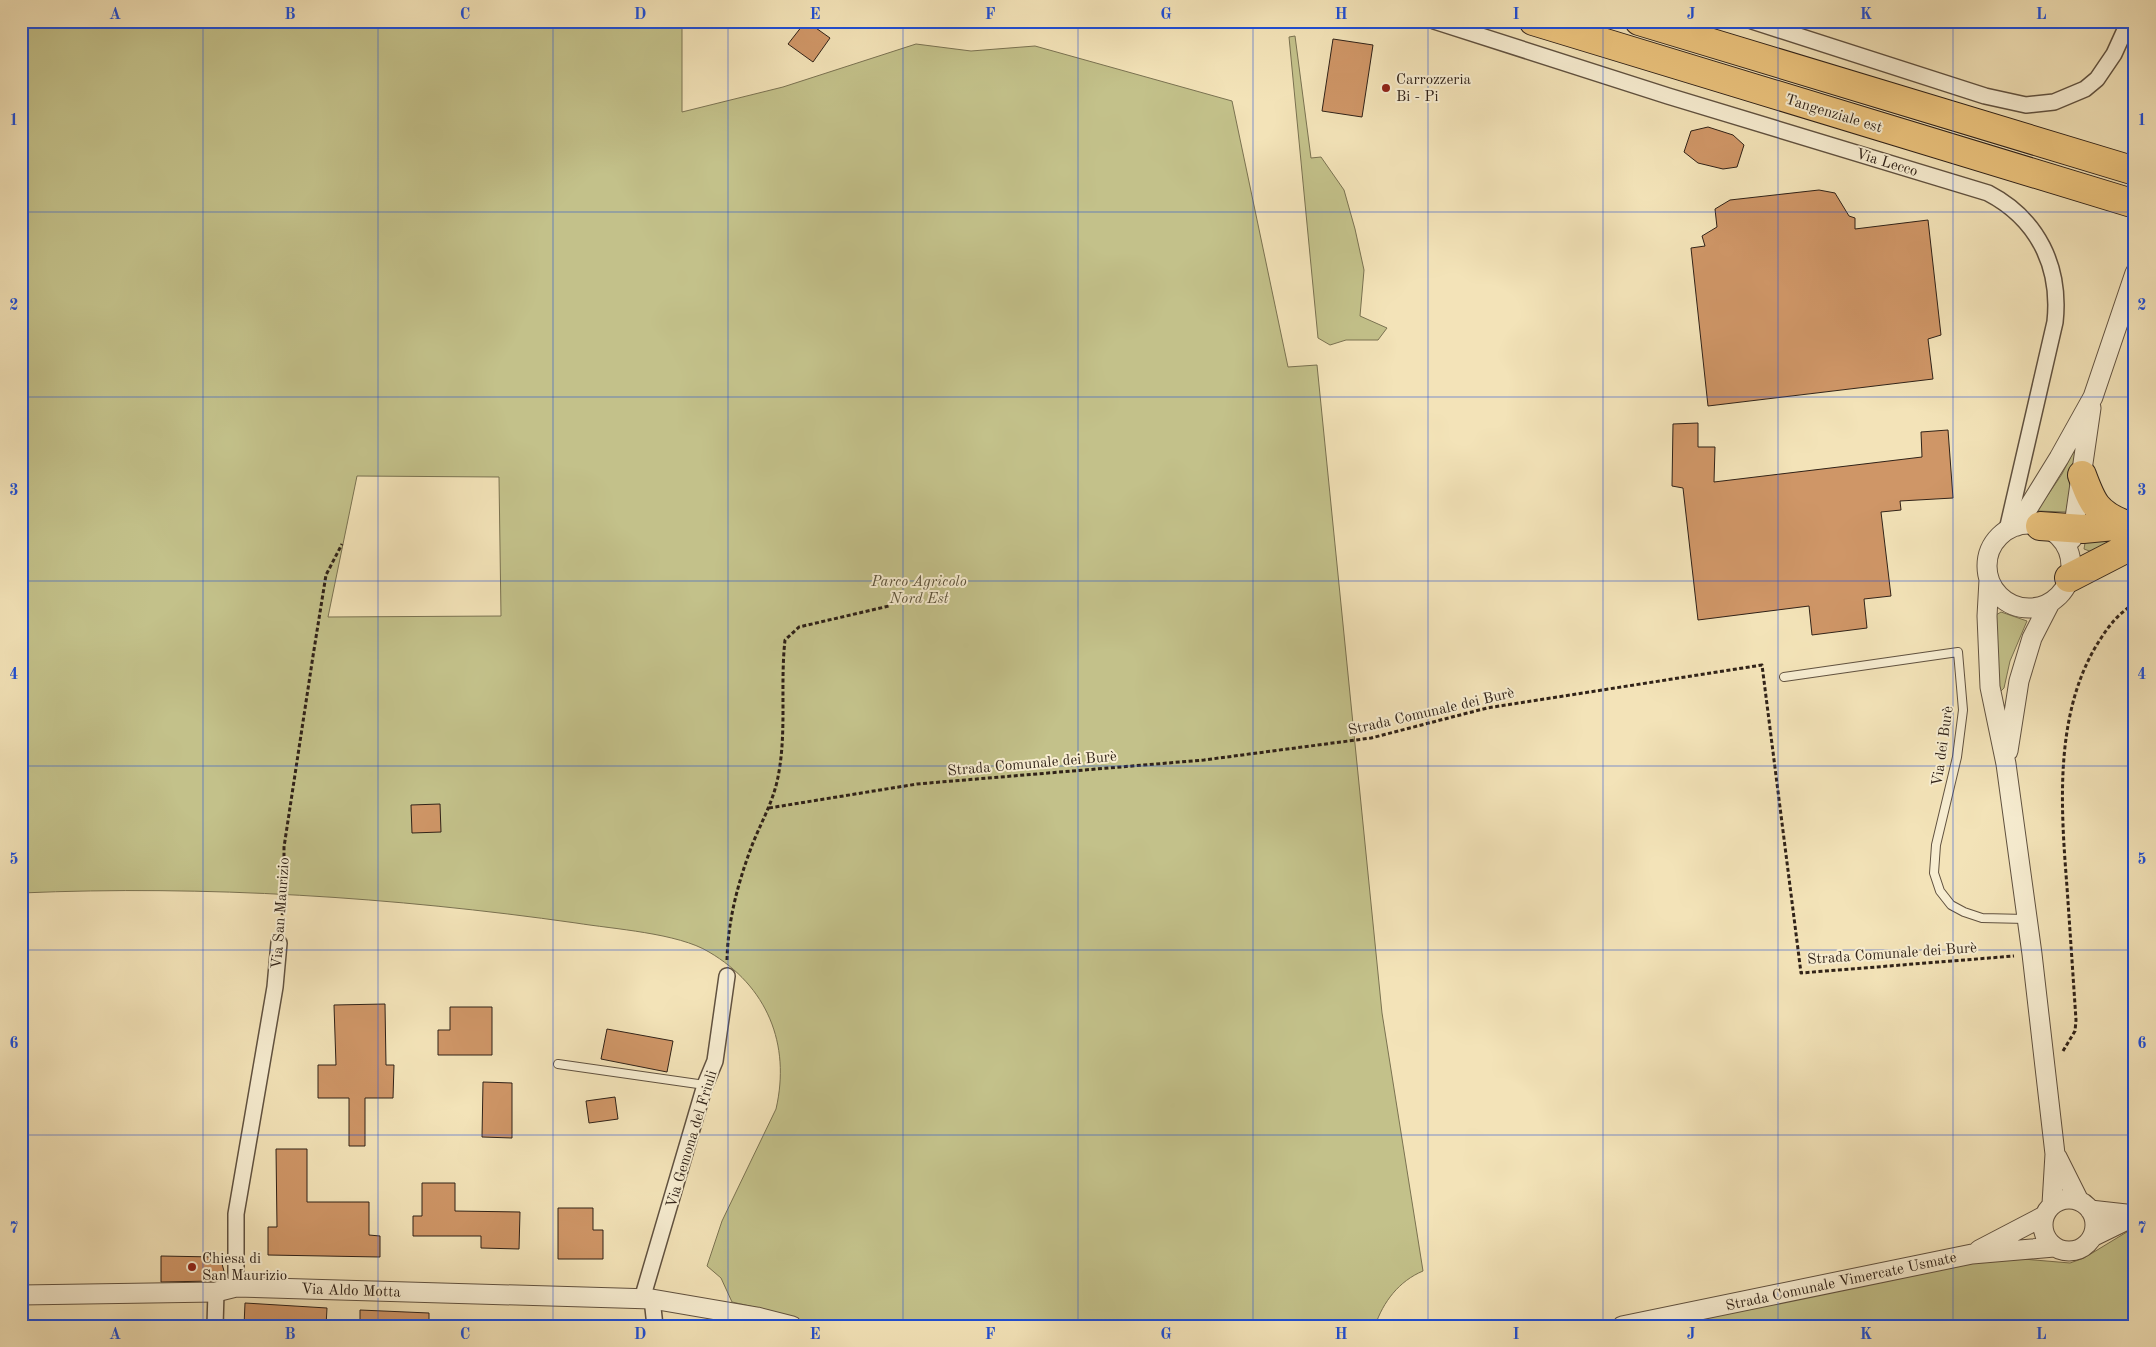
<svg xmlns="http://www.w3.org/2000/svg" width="2156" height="1347" viewBox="0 0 2156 1347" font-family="'Old Standard TT',serif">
<rect width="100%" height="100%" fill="#f3e3b8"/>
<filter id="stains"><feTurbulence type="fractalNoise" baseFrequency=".004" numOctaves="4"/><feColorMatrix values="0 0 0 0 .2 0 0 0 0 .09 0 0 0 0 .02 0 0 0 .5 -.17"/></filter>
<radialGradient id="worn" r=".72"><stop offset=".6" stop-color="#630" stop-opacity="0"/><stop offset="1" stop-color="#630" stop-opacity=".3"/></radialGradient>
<!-- green -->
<path fill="#c3c18a" stroke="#7a7251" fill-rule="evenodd" d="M21,21h661v91l101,-25 133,-43 55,7 64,-5 197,55 56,266 29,-2 65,648 41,258c-24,10 -40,31 -48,55h-606l3,-15 -40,-9 -11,-24 -14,-12 15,-45 54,-112c15,-65 -9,-123 -67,-157 -31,-19 -96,-23 -133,-29 -183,-26 -370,-38 -555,-30zM357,476l142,1 2,139 -173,1z
M1295,36l16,122 10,-1 23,33 11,39 9,41 -4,46 27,12 -9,12h-32l-16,5 -12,-7 -29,-301z
M2080,438l-14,74 -29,-1 25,-37z
M2129,534l-37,18 -8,-3 2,-12z
M2001,612l26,9 -17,40 -6,27 -5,5 -3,-78z
M2135,1227v99h-472l336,-69 71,6 14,-5z"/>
<!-- building -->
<path fill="#cf9667" stroke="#302218" d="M806,21l24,17 -17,24 -25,-18z
M1333,39l40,6 -11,72 -40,-6z
M1708,127l25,8 11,10 -7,22 -14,2 -25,-6 -14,-11 7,-21z
M1819,190l16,3 14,23 6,2v11l73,-9 13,115 -13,4 5,40 -225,27 -17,-158 14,-2 -3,-10 15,-9 -2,-18 15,-9z
M1698,423v24h17l-1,35 208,-25 -1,-25 27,-2 5,68 -53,3 1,9 -20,2 10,84 -27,3 3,29 -55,7 -3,-29 -111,14 -15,-132 -11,-2 1,-62z
M440,804l1,28 -29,1 -1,-28z
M385,1004l1,61h8l-1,33h-28v48h-16v-48h-31v-33h18l-2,-60z
M450,1007h42v48h-54v-25h12z
M607,1029l66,12 -6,31 -66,-13z
M483,1082l29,1v55l-30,-1z
M615,1097l3,22 -29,4 -3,-22z
M276,1149h31v53h62v33l11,1v21l-112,-2v-28h9z
M422,1183h33v28l65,1 -1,37 -38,-1v-12h-68v-20h9z
M558,1208h35v22h10v29h-45z
M161,1256l54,1 7,7 2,7 -2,7 -7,3 -54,1z
M245,1303l82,5 -1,18h-82z
M360,1310l69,3v13h-69z"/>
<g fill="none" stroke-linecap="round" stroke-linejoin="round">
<defs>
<path id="service" d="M1784,677l174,-25 5,58 -6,47 -21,88 -2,28 6,18 11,14 13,7 18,6 44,1
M558,1064l147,21"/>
<path id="minor" d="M1434,21l234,75 320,97c50,26 73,74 67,129l-48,208
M1752,21l233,75 41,9 28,-3 31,-13 12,-10 17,-25 15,-33
M236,1287v-73l39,-227 4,-44
M642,1299l63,-214 10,-24 12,-85
M652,1299l3,27
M215,1326l1,-34"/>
<path id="tertiary" d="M1987 566a42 42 0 1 1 84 0a42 42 0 1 1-84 0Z
M2017,526l42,-68 34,-61 42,-124
M2072,539l19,-131
M1989,580l-2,36 3,71 16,77 26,190 23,200 -3,50
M2008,751l11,-70 13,-43 18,-35
M2057,1157l22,44
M2043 1225a26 26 0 1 1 52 0a26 26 0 1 1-52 0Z
M2090,1210l45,5
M2092,1237l43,-21
M1979,1250l65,-34
M21,1295l195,-3 20,-5 416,12 105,18 35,9
M1622,1326l350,-72 82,-7"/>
<path id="motorway" d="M1533,21l602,183
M1639,21l496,150
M2082,475c10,27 14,38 42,49
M2040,526l43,3 52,-5
M2069,578l66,-34"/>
</defs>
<!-- service casing -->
<use href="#service" stroke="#615240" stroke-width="10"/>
<!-- minor casing -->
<use href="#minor" stroke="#615240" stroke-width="18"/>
<!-- tertiary casing -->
<use href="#tertiary" stroke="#615240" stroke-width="21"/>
<!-- motorway casing -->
<use href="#motorway" stroke="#302218" stroke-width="30"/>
<!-- path -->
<path stroke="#302218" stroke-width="3" stroke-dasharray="4 2.5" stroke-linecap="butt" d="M769,808l148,-24 287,-24 167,-22 116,-30 275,-43 39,308 213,-17
M281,928l3,-33v-48l29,-191 13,-81 16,-31
M727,960c1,-39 10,-74 24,-112 9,-24 22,-45 27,-71 9,-45 2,-92 7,-137l14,-13 90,-21
M2063,1051l12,-20 1,-11c-3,-45 -6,-89 -9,-133 -7,-89 -14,-191 45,-264 6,-8 15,-14 23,-21"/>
<!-- service -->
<use href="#service" stroke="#f7edd1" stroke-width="8"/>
<!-- minor -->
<use href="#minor" stroke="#f7edd1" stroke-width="15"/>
<!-- tertiary -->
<use href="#tertiary" stroke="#f7edd1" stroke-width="19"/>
<!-- motorway -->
<use href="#motorway" stroke="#eac27c" stroke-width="28"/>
</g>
<!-- grid -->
<path fill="none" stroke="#1d4ed8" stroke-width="1" stroke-opacity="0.55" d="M203,21v1305M378,21v1305M553,21v1305M728,21v1305M903,21v1305M1078,21v1305M1253,21v1305M1428,21v1305M1603,21v1305M1778,21v1305M1953,21v1305M21,212h2114M21,397h2114M21,581h2114M21,766h2114M21,950h2114M21,1135h2114"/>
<!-- markers -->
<g fill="#8f2418" stroke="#f7edd1" stroke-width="2">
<circle cx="1386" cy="88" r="5"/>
<circle cx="192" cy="1267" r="5"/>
</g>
<g text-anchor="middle" stroke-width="4" stroke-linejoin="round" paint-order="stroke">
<!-- poi labels -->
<g font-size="15" fill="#302218" stroke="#f7edd1" text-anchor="start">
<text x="1396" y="84">Carrozzeria<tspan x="1396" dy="17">Bi - Pi</tspan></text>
<text x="202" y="1263">Chiesa di<tspan x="202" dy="17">San Maurizio</tspan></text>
</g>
<!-- street labels -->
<g font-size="15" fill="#302218" stroke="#f7edd1">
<text transform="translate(1834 113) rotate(17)" y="5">Tangenziale est</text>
<text transform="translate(1887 162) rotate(17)" y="5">Via Lecco</text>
<text transform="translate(1431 711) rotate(-13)" y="5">Strada Comunale dei Burè</text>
<text transform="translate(1942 746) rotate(-82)" y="5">Via dei Burè</text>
<text transform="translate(1032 763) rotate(-5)" y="5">Strada Comunale dei Burè</text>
<text transform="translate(280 913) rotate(-86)" y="5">Via San Maurizio</text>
<text transform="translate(1892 953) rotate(-4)" y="5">Strada Comunale dei Burè</text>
<text transform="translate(691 1139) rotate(-73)" y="5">Via Gemona del Friuli</text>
<text transform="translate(1841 1281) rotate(-12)" y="5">Strada Comunale Vimercate Usmate</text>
<text transform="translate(351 1290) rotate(2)" y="5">Via Aldo Motta</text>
</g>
<!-- park labels -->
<g font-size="15" font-style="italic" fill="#5c523a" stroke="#f7edd1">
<text x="919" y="586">Parco Agricolo<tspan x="919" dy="17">Nord Est</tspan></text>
</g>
</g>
<!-- margin -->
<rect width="2156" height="1347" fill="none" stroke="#f3e3b8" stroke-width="55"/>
<rect x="28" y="28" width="2100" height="1292" fill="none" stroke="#1d4ed8" stroke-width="2"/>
<g font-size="16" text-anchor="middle" font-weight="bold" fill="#1d4ed8">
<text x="115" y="19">A</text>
<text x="290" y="19">B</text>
<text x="465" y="19">C</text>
<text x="640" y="19">D</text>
<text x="815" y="19">E</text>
<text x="990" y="19">F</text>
<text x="1166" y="19">G</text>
<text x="1341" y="19">H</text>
<text x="1516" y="19">I</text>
<text x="1691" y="19">J</text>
<text x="1866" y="19">K</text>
<text x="2041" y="19">L</text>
<text x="14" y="125">1</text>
<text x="2142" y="125">1</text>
<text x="14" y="310">2</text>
<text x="2142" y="310">2</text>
<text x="14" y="495">3</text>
<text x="2142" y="495">3</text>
<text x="14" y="679">4</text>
<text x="2142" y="679">4</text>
<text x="14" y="864">5</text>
<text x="2142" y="864">5</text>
<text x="14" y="1048">6</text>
<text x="2142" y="1048">6</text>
<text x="14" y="1233">7</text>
<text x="2142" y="1233">7</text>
<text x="115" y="1339">A</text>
<text x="290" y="1339">B</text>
<text x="465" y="1339">C</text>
<text x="640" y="1339">D</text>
<text x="815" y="1339">E</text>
<text x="990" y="1339">F</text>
<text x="1166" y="1339">G</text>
<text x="1341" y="1339">H</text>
<text x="1516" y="1339">I</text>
<text x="1691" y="1339">J</text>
<text x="1866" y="1339">K</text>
<text x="2041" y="1339">L</text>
</g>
<rect width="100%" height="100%" filter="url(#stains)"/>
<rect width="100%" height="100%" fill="url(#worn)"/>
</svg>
